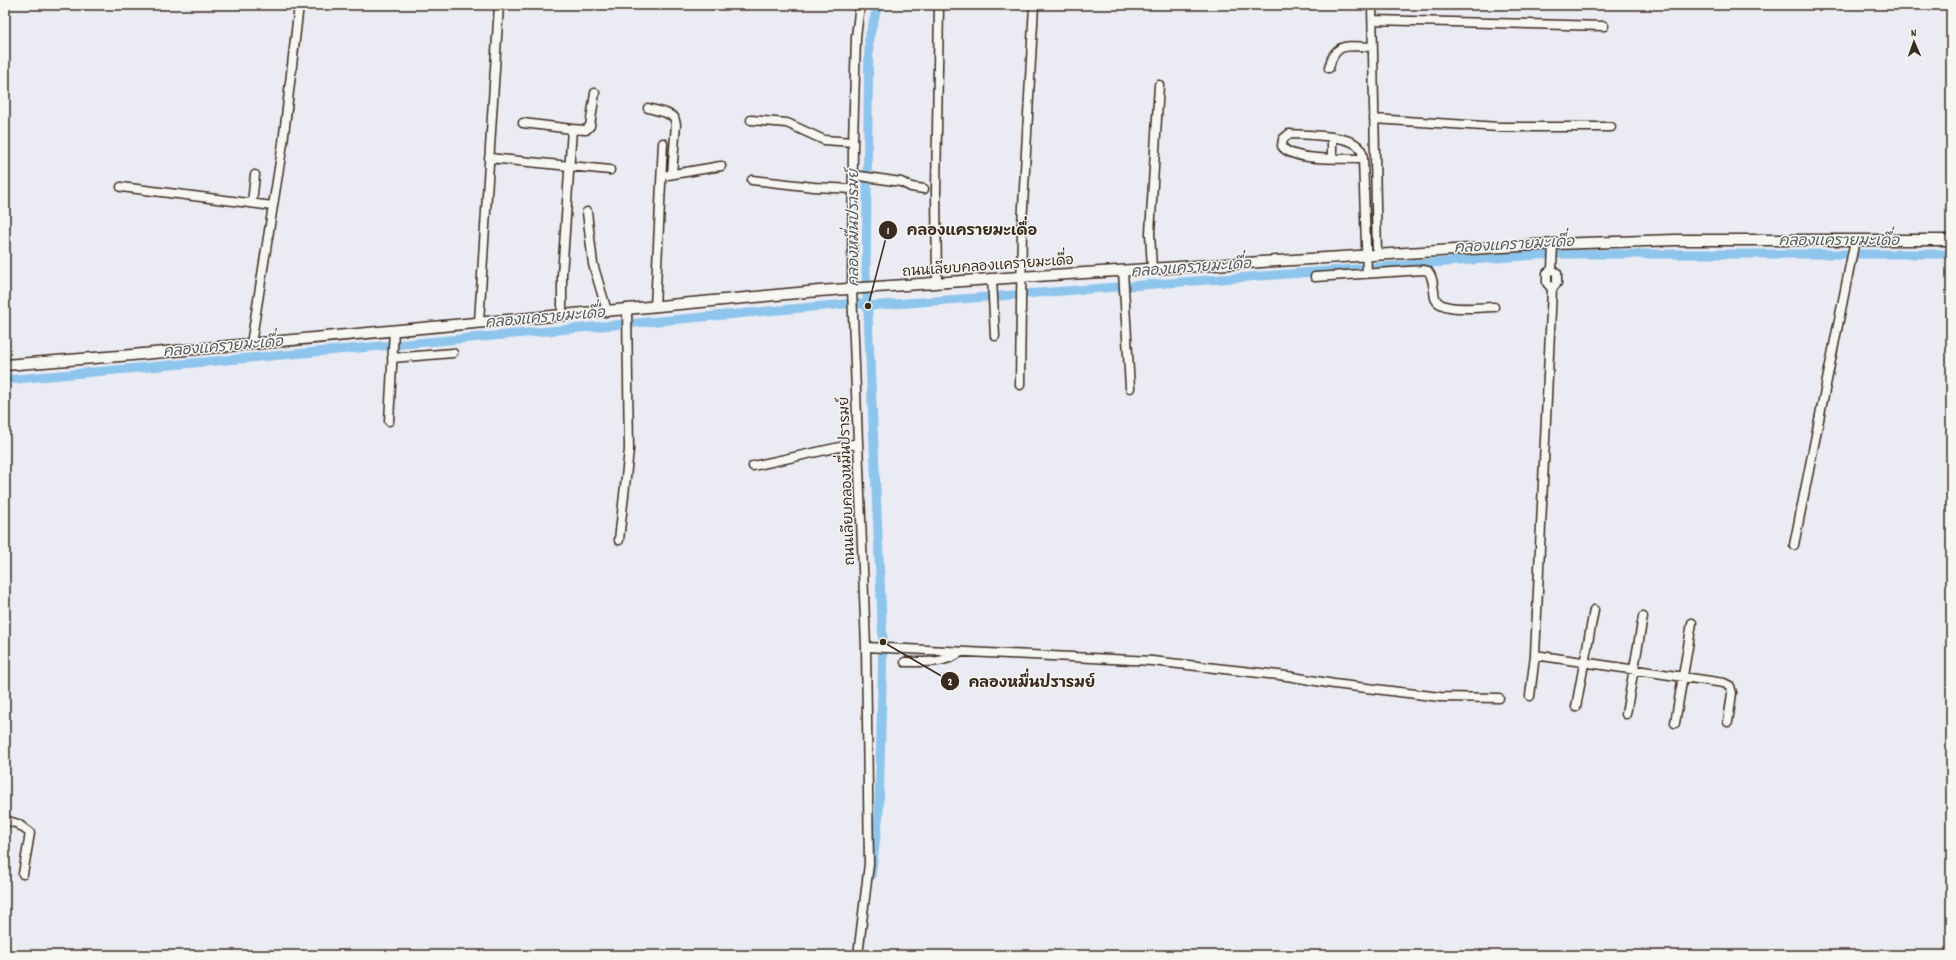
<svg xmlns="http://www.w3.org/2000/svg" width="1956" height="960" viewBox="0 0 1956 960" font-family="Dekko,'Playpen Sans Thai',sans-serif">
<rect width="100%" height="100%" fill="#ebebf4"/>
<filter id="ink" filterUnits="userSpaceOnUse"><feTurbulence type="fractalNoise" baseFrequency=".025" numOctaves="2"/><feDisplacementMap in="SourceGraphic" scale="8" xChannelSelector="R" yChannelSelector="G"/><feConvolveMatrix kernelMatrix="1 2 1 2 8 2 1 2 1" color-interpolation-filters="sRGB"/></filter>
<g filter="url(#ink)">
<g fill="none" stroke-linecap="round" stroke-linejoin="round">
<!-- canal -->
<path stroke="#8ec5ec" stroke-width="9" d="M5,380l852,-77 11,3 682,-52h401
M871,876l8,-62 4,-172 -17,-370 3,-234 9,-33"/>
<defs>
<path id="minor" d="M1372,5l5,250
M1373,20l231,6
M1329,68c6,-28 20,-21 44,-21
M648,108l18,5 8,4 2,7 -4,50
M1374,119l125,8h112
M751,120l36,3 37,17 29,2
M523,123l49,6
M489,158l121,12
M1332,158v-21
M1363,159c-18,-1 -71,3 -81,-13l1,-7 6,-5c15,1 65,0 72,16 1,2 2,6 2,9l4,115
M668,175l53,-9
M853,175l48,7 10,5 13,2
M752,180l62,7 39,2
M121,187l152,19
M252,203l3,-28
M587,212l6,52 14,47
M1152,269l-2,-36 9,-148
M1123,271l7,117
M1315,277l108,-7 5,1c6,7 5,18 7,27 5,15 45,9 59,9
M992,279l3,57
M937,283l-1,-92 3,-186
M1552,289l-5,-6v-10l5,-4
M655,307l8,-164
M562,315v-40l10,-146 14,1 4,-4 5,-33
M479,322l20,-317
M251,344l32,-201 16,-138
M392,358l61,-5
M1020,385l2,-160 12,-220
M389,421l5,-91
M753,466l105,-23
M619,540l10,-90 -2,-141
M1794,545l61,-305
M866,647l286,14 135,15 47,8 106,13 59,1
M1535,655l189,28 6,3 2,7 -4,29
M905,662c20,0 39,2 56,-10
M1530,696l5,-41 17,-366 5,-6v-10l-5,-4 1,-25
M1576,707l18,-97
M1626,714l17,-97
M1675,723l17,-100
M5,820l13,4 12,9 -7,41
M858,955l11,-91 -3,-217 -14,-358 1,-147 3,-105 4,-32"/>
<path id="tertiary" d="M5,365l127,-10 687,-64 201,-14 533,-33 123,-4h275"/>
</defs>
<!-- minor casing -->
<use href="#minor" stroke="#3b2a1e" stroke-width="11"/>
<!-- tertiary casing -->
<use href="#tertiary" stroke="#3b2a1e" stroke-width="13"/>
<!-- minor -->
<use href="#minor" stroke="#f6f6f2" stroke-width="8"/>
<!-- tertiary -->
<use href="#tertiary" stroke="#f6f6f2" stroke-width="10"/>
</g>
</g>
<g text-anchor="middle" stroke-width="3" stroke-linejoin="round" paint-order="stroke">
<!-- street labels -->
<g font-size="14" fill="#3b2a1e" stroke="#f6f6f2">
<text transform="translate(988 265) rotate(-4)" y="5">ถนนเลียบคลองแครายมะเดื่อ</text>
<text transform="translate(846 481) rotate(-92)" y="5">ถนนเลียบคลองหมื่นปรารมย์</text>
</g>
<!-- water labels -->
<g font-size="15" font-style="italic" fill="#54585c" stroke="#f6f6f2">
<text transform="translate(853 228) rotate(-90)" y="5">คลองหมื่นปรารมย์</text>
<text x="1839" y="245">คลองแครายมะเดื่อ</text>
<text transform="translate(1514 244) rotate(-3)" y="5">คลองแครายมะเดื่อ</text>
<text transform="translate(1191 267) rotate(-4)" y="5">คลองแครายมะเดื่อ</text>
<text transform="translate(545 317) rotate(-5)" y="5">คลองแครายมะเดื่อ</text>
<text transform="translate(223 346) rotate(-5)" y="5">คลองแครายมะเดื่อ</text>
</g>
</g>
<!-- callouts -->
<path fill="none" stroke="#3b2a1e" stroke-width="1.5" d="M868 306L888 230M883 642L950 681"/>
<g fill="#3b2a1e" stroke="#f6f6f2" stroke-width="1.5">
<circle cx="868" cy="306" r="4"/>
<circle cx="883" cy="642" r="4"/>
<circle cx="888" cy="230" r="10"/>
<circle cx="950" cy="681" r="10"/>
</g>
<g font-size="12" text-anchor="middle" font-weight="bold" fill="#fff">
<text x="888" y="234">1</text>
<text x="950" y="685">2</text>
</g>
<g font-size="15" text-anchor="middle" font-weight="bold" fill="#3b2a1e" stroke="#f6f6f2" stroke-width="3" stroke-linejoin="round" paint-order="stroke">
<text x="972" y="235">คลองแครายมะเดื่อ</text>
<text x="1032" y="687">คลองหมื่นปรารมย์</text>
</g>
<!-- margin -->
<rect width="1956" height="960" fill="none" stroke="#f6f6f2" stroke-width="20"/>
<rect x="10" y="10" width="1936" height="940" fill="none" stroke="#3b2a1e" stroke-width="1.5" filter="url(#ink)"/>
<!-- north arrow -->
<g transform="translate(1914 42) rotate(358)" stroke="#f6f6f2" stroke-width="3" paint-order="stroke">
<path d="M0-3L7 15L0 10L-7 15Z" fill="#3b2a1e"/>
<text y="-6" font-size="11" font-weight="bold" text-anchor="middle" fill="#3b2a1e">N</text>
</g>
</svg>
